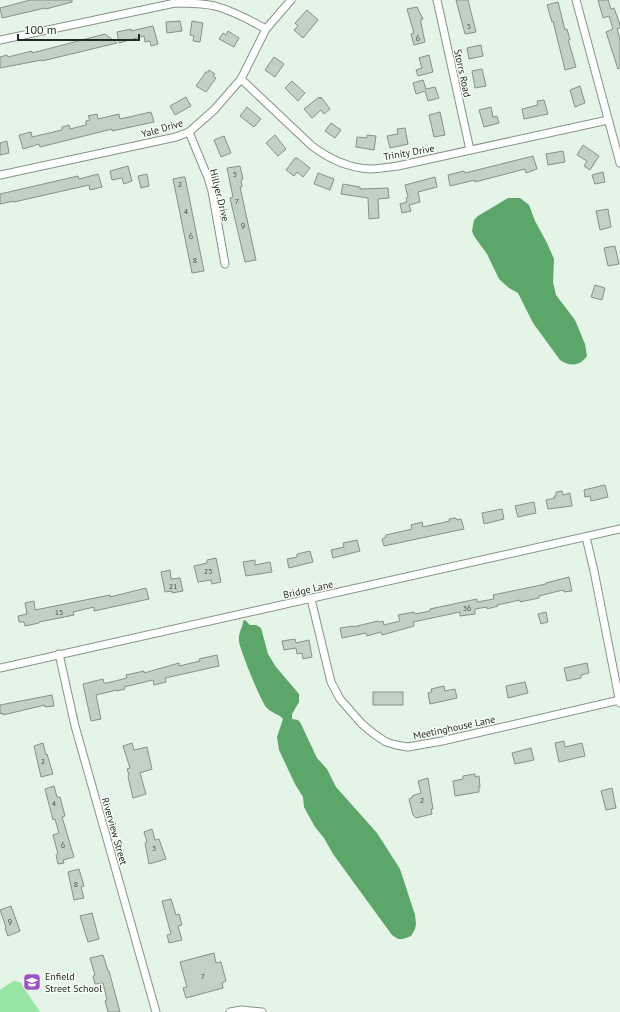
<svg xmlns="http://www.w3.org/2000/svg" width="620" height="1012" viewBox="0 0 620 1012" font-family="'PT Sans',sans-serif">
<rect width="100%" height="100%" fill="#e4f4e6"/>
<!-- green -->
<path fill="#98e4a2" d="M13,981l7,1 20,30h-40v-22z"/>
<!-- water -->
<path fill="#5ba668" d="M508,198h12l9,7 6,16 12,22 7,16 -1,23 3,13 19,25 10,24 2,12c-7,10 -17,11 -27,4l-27,-37 -15,-30 -9,-5 -10,-9 -12,-25 -13,-18 -2,-5 2,-11 4,-4z
M245,620l5,5h6l5,3 7,26 8,13 23,27v8l-7,12v5l6,1 2,2 17,36 10,11 9,18 41,46 23,36 15,46 1,9 -1,5 -4,7 -8,3h-5l-6,-4 -59,-81 -9,-16 -9,-11 -11,-20 -1,-10 -8,-13 -16,-34 -2,-13 6,-18c-4,-5 -12,-6 -17,-12 -6,-8 -26,-57 -27,-66 -1,-9 4,-13 4,-20z"/>
<!-- building -->
<path fill="#c1d1c2" stroke="#859386" d="M30,0h42v2l-26,7 -1,-1 -43,10 -2,-10z
M456,0h12l8,32 -11,2z
M598,0h10l3,9 3,-1 6,17v3l-3,1 3,10v29l-2,1 -12,-37 7,-3 -4,-13 -6,2z
M558,2l7,28 2,-1 3,11h-2l1,3 7,24 -11,3 -12,-49 -1,1 -5,-17z
M417,7l6,12h-2v4l4,19 -11,3 -3,-11 3,-1 -7,-24z
M307,10l11,10 -15,18 -9,-8 4,-4 -3,-3z
M180,21l2,10 -15,2 -1,-11z
M192,21l11,2 -3,19 -7,-1 1,-5 -4,-1z
M153,26l5,18 -7,2 -1,-5 -5,1 -1,-6 -25,7 -2,-11 14,-3v2z
M228,31l11,7 -5,9 -15,-8 4,-6 3,2z
M105,34l12,9 -75,18v-1l-42,8v-11l7,-2 1,2 24,-6v2z
M481,45l2,11 -14,3 -2,-11z
M429,55l4,17 -15,4 -2,-6 6,-2 -3,-10z
M274,57l10,7 -9,13 -10,-7z
M482,69l4,17 -11,2 -3,-17z
M209,70l6,4 -2,2 3,2 -10,14 -10,-6 10,-14h2z
M423,80l3,9 9,-2 4,11 -11,3 -3,-10 -9,3 -3,-11z
M292,81l13,12 -7,8 -13,-13z
M580,86l5,17 -10,4 -5,-17z
M186,97l5,9 -16,9 -5,-9z
M319,97l1,2 1,-2 9,12 -6,5 -3,-4 -9,8 -8,-9z
M544,100l4,14 -24,5 -2,-10 16,-4 -1,-4z
M247,107l14,12 -7,8 -14,-11z
M491,107l2,10 4,-1 2,7 -15,4 -5,-17z
M151,112l3,10 -42,9v-2l-72,18 -1,-3 -16,5 -4,-14 12,-3 1,5 30,-7v-3l7,-2 1,4 16,-4v-4l4,-1 -2,-4 9,-2 1,5 21,-5 1,5z
M440,112l5,23 -11,2 -5,-22z
M331,123l10,7 -6,8 -10,-7z
M405,128l3,16 -18,4 -3,-12 11,-2 -1,-5z
M275,135l11,14 -8,7 -12,-13z
M367,135l9,1 -2,14 -18,-3 1,-10 10,1z
M224,136l7,17 -10,4 -7,-17z
M7,141l2,12 -9,2v-12z
M583,145l16,11 -9,14 -6,-4 3,-5 -10,-6z
M563,151l2,11 -17,3 -2,-11z
M533,156l4,13 -11,4 -1,-4 -50,13v-2l-25,6 -2,-11 16,-4 1,2z
M295,158h2l13,10 -7,9 -6,-5 -3,4 -8,-6z
M128,166l4,15 -8,3 -2,-6 -10,2 -2,-9z
M240,166l3,13 -2,1 1,7h-2l16,73 -11,2 -15,-64 3,-1 -6,-29z
M603,172l2,10 -10,2 -3,-9z
M318,173l16,6 -4,11 -16,-6z
M98,174l4,13 -12,3 -1,-5 -75,17v-1l-14,3v-10l78,-18 1,3z
M147,174l2,12 -8,2 -3,-12z
M183,177h2l19,94 -12,2 -19,-94z
M435,177l2,10 -19,5 2,10 -11,3 2,6 -9,2 -2,-9 7,-2 -1,-4 2,-1 -3,-12z
M343,184l17,3v2l28,-1 1,10 -11,1 1,19 -10,1 -1,-21 -27,-4z
M608,209l3,18 -11,3 -4,-19z
M615,246l4,18 -11,2 -4,-18z
M595,285l10,3 -3,12 -11,-3z
M605,485l3,12 -17,4 -1,-5 -5,1 -1,-7z
M562,491l1,4 7,-2 2,13 -24,3 -2,-9 9,-2 -1,-2h2v-4z
M534,502l2,11 -18,4 -3,-11z
M502,509l2,10 -20,5 -2,-11z
M456,518l1,2 4,-1 3,10 -80,17 -2,-7 4,-2v-2l26,-6 -1,-4 11,-3 1,5 27,-6 -1,-2z
M357,540l3,11 -27,7 -2,-8 13,-3 -1,-4z
M310,551l3,11 -24,6 -2,-9 10,-2v-3z
M216,558l5,24 -9,2 -1,-4 -13,2 -4,-16 13,-3v-3z
M255,560v5l15,-3 2,10 -26,4 -3,-14z
M170,570l1,9 9,-1 3,13 -11,2v-2l-7,1 -4,-20z
M569,577l3,14 -8,1 -1,-2 -24,6v2l-19,4v-2l-23,5 1,1 -11,3v-2l-12,2v5l-15,2v-4l-47,10 1,4 -32,9 -1,-3 -14,4 -1,-3 -24,5 -2,-10 13,-2v1l25,-6 1,1 4,-1 1,4 16,-4 -2,-6 16,-3 1,2 15,-3v-2l47,-10v3l17,-3 -1,-4 53,-11v-1z
M146,588l3,11 -55,12v-4l-21,5 1,3 -35,7v1l-14,3 -1,-4h-5l-1,-6 9,-2 -2,-11 9,-2 1,9 75,-15v2z
M546,612l2,10 -7,2 -3,-10z
M295,639l1,4 13,-3 3,17 -9,2 -1,-6 -5,1 -1,-6 -12,2 -2,-9z
M217,655l2,11 -54,12 1,4 -12,3 -1,-5 -29,7 1,2 -8,2v-1l-21,5 5,24 -10,2 -8,-37 20,-5 1,4h3l20,-5 -1,-3 18,-4v2l35,-10v3l21,-5 -1,-2z
M587,663l2,10 -8,2v3l-14,3 -3,-13z
M525,682l3,11 -20,5 -2,-12z
M444,686l1,5 10,-2 2,9 -27,6 -2,-11 4,-1 -1,-3z
M373,692h30v13h-30z
M52,695l2,11 -9,1v-2l-42,10v-2l-3,1v-9z
M564,741l1,6 17,-4 3,13 -26,6 -4,-19z
M43,743l3,12 1,-1 6,20 -12,3 -7,-31z
M132,743l2,7 13,-3 5,22 -12,4 6,21 -13,4 -5,-21 1,-2 -2,-6 3,-1 -7,-22z
M531,748l3,12 -19,4 -3,-11z
M475,774v3l4,-1 1,11h-1v5l-24,4 -2,-15 10,-2v-3z
M428,778l5,31h-2l1,5 -16,4 -3,-3 -4,-16 3,-1v-2l9,-3 -3,-12z
M54,786l3,11h3l5,19 -3,1 12,40 -11,3 1,3 -6,1 -2,-9 2,-1 -5,-19 6,-2 -4,-14 -2,1 -8,-31z
M612,788l4,20 -10,2 -5,-19z
M152,829l3,11 4,-1 7,20 -17,5 -4,-21 2,-1 -3,-10z
M79,869l5,17 -3,1 3,11 -10,2 -6,-28z
M171,899l5,16 3,-1 3,11 -4,1 4,14 -13,3 -2,-8 4,-1 -9,-33z
M11,906l9,25 -12,5 -3,-8 1,-1 -6,-17z
M92,913l7,26 -11,3 -8,-26z
M214,953l2,10 5,-1 5,19 -4,2 1,5 -37,10 -3,-10 4,-1 -7,-25z
M103,955l5,16h1l11,41h-12l-3,-11 2,-1 -4,-17 -8,1 -2,-8 2,-1 -5,-17z"/>
<g fill="none" stroke-linecap="round" stroke-linejoin="round">
<defs>
<path id="street" d="M437,0l33,150
M576,0l44,163
M0,40l175,-37c13,0 27,0 40,3 18,5 35,14 51,23
M241,79l71,67c16,12 37,22 58,23 9,0 19,-2 28,-3l210,-46
M189,132l19,46 4,13 13,73
M0,175l176,-38 13,-5 25,-22 27,-31 25,-50 25,-29
M586,537l8,34 26,132
M311,599l20,83 9,17 22,25 12,10 12,8 10,3 12,2 34,-6 178,-41
M59,654l16,72 81,286
M0,668l620,-139
M230,1012l11,-2 21,2"/>
</defs>
<!-- street casing -->
<use href="#street" stroke="#869487" stroke-width="9"/>
<!-- street -->
<use href="#street" stroke="#fff" stroke-width="7"/>
</g>
<!-- icons -->
<defs>
<symbol id="school-square" viewBox="-11 -11 22 22"><rect x="-9" y="-9" width="18" height="18" rx="4" fill="#9d53c6" stroke="#f8fef8"/><path d="M0-5L7-2L0 1L-7-2ZM-4 1L0 2.5L4 1V4Q0 6-4 4Z" fill="#fff"/></symbol>
</defs>
<g fill-rule="evenodd">
<use href="#school-square" x="22" y="972" width="20" height="20"/>
</g>
<g text-anchor="middle" stroke-width="3" stroke-linejoin="round" paint-order="stroke">
<!-- number labels -->
<g font-size="8" fill="#4a534c">
<text x="469" y="29">5</text>
<text x="418" y="41">6</text>
<text x="235" y="177">5</text>
<text x="180" y="187">2</text>
<text x="237" y="204">7</text>
<text x="186" y="214">4</text>
<text x="243" y="228">9</text>
<text x="191" y="239">6</text>
<text x="195" y="263">8</text>
<text x="208" y="574">23</text>
<text x="173" y="589">21</text>
<text x="467" y="611">36</text>
<text x="59" y="615">15</text>
<text x="43" y="764">2</text>
<text x="422" y="803">2</text>
<text x="54" y="806">4</text>
<text x="63" y="848">6</text>
<text x="154" y="851">3</text>
<text x="76" y="887">8</text>
<text x="10" y="924">9</text>
<text x="203" y="979">7</text>
</g>
<!-- street labels -->
<g font-size="10" fill="#232924" stroke="#f8fef8">
<text transform="translate(463 73) rotate(78)" y="4">Storrs Road</text>
<text transform="translate(162 128) rotate(-16)" y="4">Yale Drive</text>
<text transform="translate(409 152) rotate(-10)" y="4">Trinity Drive</text>
<text transform="translate(220 195) rotate(76)" y="4">Hillyer Drive</text>
<text transform="translate(308 589) rotate(-13)" y="4">Bridge Lane</text>
<text transform="translate(454 727) rotate(-12)" y="4">Meetinghouse Lane</text>
<text transform="translate(115 831) rotate(74)" y="4">Riverview Street</text>
</g>
<!-- poi labels -->
<g font-size="10" fill="#232924" stroke="#f8fef8" text-anchor="start">
<text x="45" y="980">Enfield<tspan x="45" dy="12">Street School</tspan></text>
</g>
</g>
<!-- scale -->
<path d="M18 34v6h121v-6" fill="none" stroke="#232924" stroke-width="2"/>
<text x="24" y="34" font-size="12" fill="#232924" stroke="#f8fef8" stroke-width="3" paint-order="stroke">100 m</text>
</svg>
